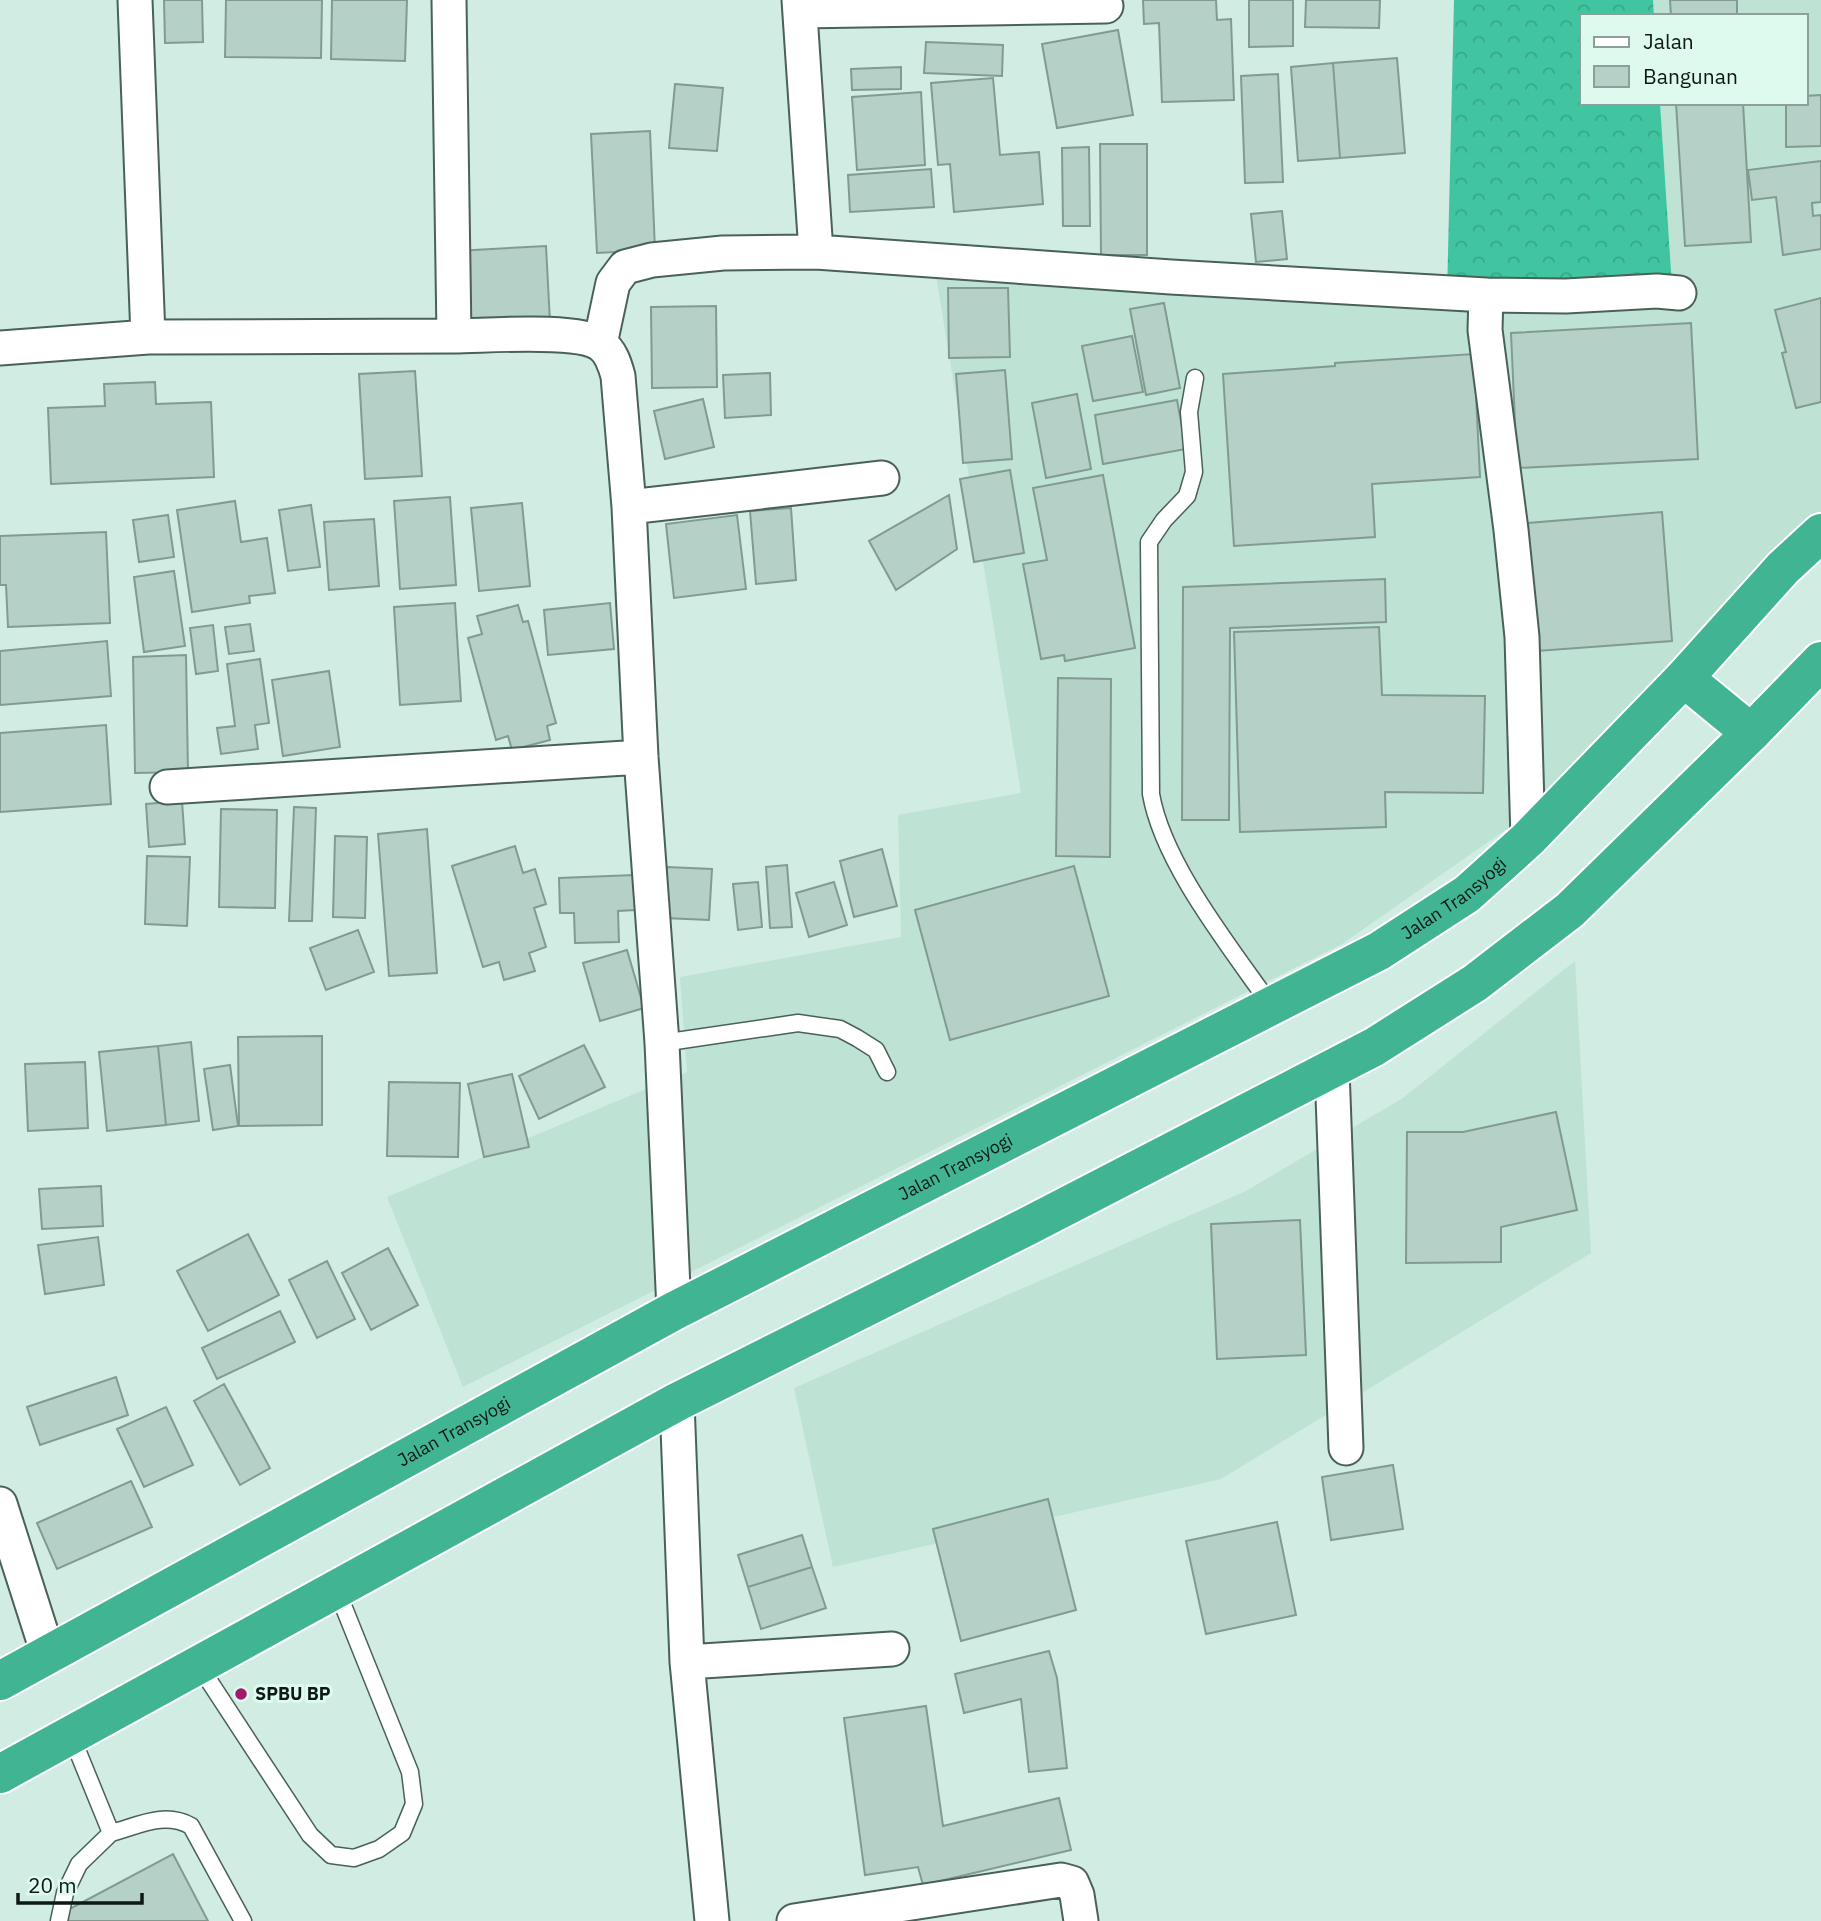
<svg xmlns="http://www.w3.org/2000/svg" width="1821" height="1921" viewBox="0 0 1821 1921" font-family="'IBM Plex Sans',sans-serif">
<defs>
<pattern id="forest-crowns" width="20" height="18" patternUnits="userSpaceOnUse" patternTransform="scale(1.75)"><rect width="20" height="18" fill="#40c5a0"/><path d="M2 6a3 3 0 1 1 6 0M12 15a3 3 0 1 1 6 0" fill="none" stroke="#37a889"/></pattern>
</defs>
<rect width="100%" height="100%" fill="#d1ece2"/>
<!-- built -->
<path fill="#bee2d4" d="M1653,0h168v512l-283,295 -196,137 -879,443 -76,-190 300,-125 -7,-95 221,-40 -3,-122 123,-22 -90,-548 615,60 126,-19 -12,-183h145v-87h-151z
M1575,961l16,292 -370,226 -388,88 -39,-179 452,-197 157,-93z"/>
<!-- forest -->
<path fill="url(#forest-crowns)" d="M1454,0h199l1,16h-73v87h79l12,183 -225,9z"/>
<!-- building -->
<path fill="#b5d0c6" stroke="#819b91" stroke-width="2" d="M164,0h38l1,42 -38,1z
M226,0h96l-1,58 -96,-1z
M332,0h75l-2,61 -74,-2z
M1143,0h73l1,20 14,-1 3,81 -72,2 -3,-79 -15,1z
M1249,0h44v46l-44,1z
M1306,0h74l-1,28 -74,-1z
M1670,0h67v16h-66z
M1118,30l15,85 -76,13 -15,-84z
M926,42l77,3 -1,31 -78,-3z
M1397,58l8,95 -65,5 -7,-95z
M1333,63l7,95 -42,3 -7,-94z
M901,67v22l-49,1 -1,-21z
M1278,74l5,108 -38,1 -4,-107z
M993,78l7,77 39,-3 4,52 -89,8 -4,-48 -12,1 -7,-82z
M675,84l48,4 -6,63 -48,-3z
M921,92l4,73 -68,5 -5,-73z
M1821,95v51l-35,1v-44h19v-7z
M1676,103h67l8,139 -66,4z
M650,131l5,119 -58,3 -6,-119z
M1100,144h47v111h-46z
M1089,147l1,79h-27l-1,-78z
M1821,161v41l-9,1 1,13 8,-1v34l-38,6 -7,-58 -24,3 -4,-30z
M931,169l3,38 -84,5 -2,-37z
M1282,211l5,48 -31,3 -5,-48z
M546,246l4,76 -90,6 -4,-77z
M948,288h60l2,69 -61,1z
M1821,298v104l-25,6 -14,-55 4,-1 -11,-42z
M1164,303l16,85 -34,7 -16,-86z
M716,306l1,81 -65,1 -1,-81z
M1691,323l7,136 -181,9 -6,-135z
M1132,336l11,56 -50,9 -11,-55z
M1474,354l6,123 -108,7 3,53 -141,9 -11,-172 112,-8v-3z
M1005,370l7,89 -49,4 -7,-89z
M415,371l7,105 -57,3 -6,-105z
M770,373l1,42 -46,3 -2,-43z
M155,382l1,22 55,-2 3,75 -163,7 -3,-76 57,-2 -1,-22z
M1077,394l14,75 -45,9 -14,-75z
M703,399l11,48 -49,12 -11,-48z
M1177,400l9,49 -83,15 -8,-49z
M1010,470l14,83 -50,9 -14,-83z
M1103,475l32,173 -70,13 -1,-6 -23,4 -18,-95 24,-4 -14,-72z
M949,495l8,54 -61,41 -27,-49z
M450,497l6,88 -56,4 -6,-88z
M235,501l6,41 26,-4 8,55 -26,3 1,7 -58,9 -15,-102z
M522,503l8,83 -51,5 -8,-83z
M311,505l9,62 -32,4 -9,-61z
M791,508l5,72 -40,4 -6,-73z
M1662,512l10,129 -135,10 -9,-128z
M168,515l6,42 -35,5 -6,-42z
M737,515l9,74 -72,9 -8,-74z
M374,519l5,67 -50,4 -5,-68z
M106,532l4,91 -102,4 -2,-42h-6v-49z
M174,571l11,75 -41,6 -10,-75z
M1385,579l1,43 -156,6 -1,192h-47l1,-233z
M455,603l6,98 -61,4 -6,-98z
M610,603l4,46 -66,6 -4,-45z
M518,605l5,17 5,-1 28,102 -9,3 3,14 -38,10 -4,-14 -12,4 -28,-102 14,-4 -5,-18z
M250,624l4,27 -25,3 -4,-27z
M213,625l5,46 -22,3 -6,-46z
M1379,627l3,68 103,1 -2,97 -98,-1 1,35 -146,5 -6,-200z
M107,641l4,55 -111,9v-54z
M186,655l2,117 -53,1 -2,-116z
M260,659l9,64 -14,2 3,24 -37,5 -4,-26 18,-2 -8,-62z
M329,671l11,76 -57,9 -11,-76z
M1058,678l53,1 -1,178 -54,-1z
M106,725l5,79 -111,8v-79z
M182,801l3,43 -36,3 -3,-43z
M294,807l22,1 -4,113h-23z
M221,809l56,1 -2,98 -56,-1z
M427,829l10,144 -48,3 -11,-142z
M335,836l32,1 -2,81 -32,-1z
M515,846l8,27 12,-4 11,35 -12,4 12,39 -17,6 6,18 -31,9 -5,-18 -16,5 -31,-101z
M882,849l15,57 -43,11 -14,-56z
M147,856l43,1 -3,69 -42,-2z
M787,865l5,62 -22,1 -4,-61z
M1074,866l35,130 -159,44 -35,-130z
M667,867l45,2 -3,51 -45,-2z
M634,875l1,35 -17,1 1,31 -44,1 -1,-30h-14l-1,-35z
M758,882l4,45 -24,3 -5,-46z
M834,882l13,43 -38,12 -13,-44z
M358,930l16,42 -48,18 -16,-42z
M627,950l17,58 -44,13 -17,-58z
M322,1036v89l-83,1 -1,-89z
M191,1042l8,79 -33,4 -8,-79z
M584,1045l21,42 -66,32 -20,-43z
M158,1046l8,79 -59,6 -8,-79z
M85,1062l3,66 -60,3 -3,-67z
M230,1065l8,61 -25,4 -9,-61z
M512,1074l17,73 -45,10 -16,-73z
M389,1082l71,1 -2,74 -71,-1z
M1556,1112l21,98 -76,17v35l-95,1 1,-131h56z
M101,1186l2,40 -61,3 -3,-40z
M1300,1220l6,135 -89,4 -6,-135z
M248,1234l31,61 -71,36 -31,-60z
M98,1237l6,48 -59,9 -7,-49z
M388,1248l30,57 -47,25 -29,-57z
M327,1261l28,58 -38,19 -28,-58z
M280,1311l15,31 -78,37 -15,-31z
M116,1377l12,38 -88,30 -13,-38z
M224,1384l46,84 -30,17 -46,-84z
M166,1407l27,58 -49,22 -27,-58z
M1393,1465l10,64 -72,11 -9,-63z
M131,1481l21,46 -95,42 -20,-46z
M1048,1499l28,111 -115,31 -28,-112z
M1277,1522l19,93 -90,19 -20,-93z
M802,1535l10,32 -64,20 -10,-32z
M812,1567l14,41 -65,21 -13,-42z
M1049,1651l8,27 10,90 -38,4 -8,-73 -57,14 -9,-39z
M926,1706l17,120 116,-28 12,52 -148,35 -5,-18 -53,8 -21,-157z
M173,1854l35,67h-139l-5,-9z"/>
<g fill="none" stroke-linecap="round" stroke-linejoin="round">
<defs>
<path id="lane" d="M1195,378l-6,34 5,60 -7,24 -23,24 -15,22 2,252c12,70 80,154 121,213
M662,1043l136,-20 42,6 17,9 19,12 11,22
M198,1664l112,171 21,20 23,3 25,-9 23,-16 12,-29 -4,-32 -74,-184
M71,1735l40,98c27,-7 53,-22 80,-7l52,95
M59,1921l6,-28 14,-29 32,-31"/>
<path id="street" d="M135,0l13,337
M799,0l17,252
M800,11l306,-5
M1486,295l80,1 91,-5 22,2
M454,336c31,0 123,-8 146,8 11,7 15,21 18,32l11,131 12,250 21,286 12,268
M600,344l13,-61 12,-16 27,-7 71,-7 93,-1 355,25 315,18 -1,35 26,200 11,107 6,202
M0,348l148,-11 306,-1 -5,-336
M629,507l253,-29
M167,787l474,-30
M1332,1069l14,379
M677,1402l10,260 25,259
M0,1504l48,150
M687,1662l205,-13
M794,1921l267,-41 11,3 5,12 4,26"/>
<g id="highway">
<path d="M1684,678l67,55"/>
<path id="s1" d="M0,1681l674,-370 705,-360 88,-57 61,-55 156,-161 99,-110 38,-35"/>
<path d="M0,1774l677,-372 349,-175 348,-180 101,-64 95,-73 181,-177 70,-72"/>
</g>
</defs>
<!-- lane casing -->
<use href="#lane" stroke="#496158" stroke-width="19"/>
<!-- street casing -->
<use href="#street" stroke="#496158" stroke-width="37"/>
<!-- highway casing -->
<use href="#highway" stroke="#fff" stroke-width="42"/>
<!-- lane -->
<use href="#lane" stroke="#fff" stroke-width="16"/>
<!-- street -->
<use href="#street" stroke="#fff" stroke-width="33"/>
<!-- highway -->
<use href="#highway" stroke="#41b493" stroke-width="38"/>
</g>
<!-- markers -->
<circle fill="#a01b69" stroke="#defaef" stroke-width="2.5" cx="241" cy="1694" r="7"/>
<g text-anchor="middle" stroke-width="6" stroke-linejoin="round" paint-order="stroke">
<!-- street labels -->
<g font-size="18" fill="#0e1815" stroke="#defaef">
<text dy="6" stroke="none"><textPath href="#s1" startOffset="1652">Jalan Transyogi</textPath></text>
<text dy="6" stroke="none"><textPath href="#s1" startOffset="1085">Jalan Transyogi</textPath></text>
<text dy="6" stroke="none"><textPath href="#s1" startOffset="518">Jalan Transyogi</textPath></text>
</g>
<!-- poi labels -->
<g font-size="18" font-weight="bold" fill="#0e1815" stroke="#defaef" text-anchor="start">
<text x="255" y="1700">SPBU BP</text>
</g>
</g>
<!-- legend -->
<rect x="1580" y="14" width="228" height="91" fill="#defaef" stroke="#8ba098" stroke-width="2"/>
<rect x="1594" y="37" width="35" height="10" fill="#ffffff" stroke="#8ba098" stroke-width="2"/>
<text x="1643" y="49" font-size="21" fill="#0e1815">Jalan</text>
<rect x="1594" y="66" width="35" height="21" fill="#b5d0c6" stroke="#8ba098" stroke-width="2"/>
<text x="1643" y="84" font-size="21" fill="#0e1815">Bangunan</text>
<!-- scale -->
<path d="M18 1893v10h124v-10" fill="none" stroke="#0e1815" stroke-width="3.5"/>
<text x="28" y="1893" font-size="21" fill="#0e1815" stroke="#defaef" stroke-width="5" paint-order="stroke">20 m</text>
</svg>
